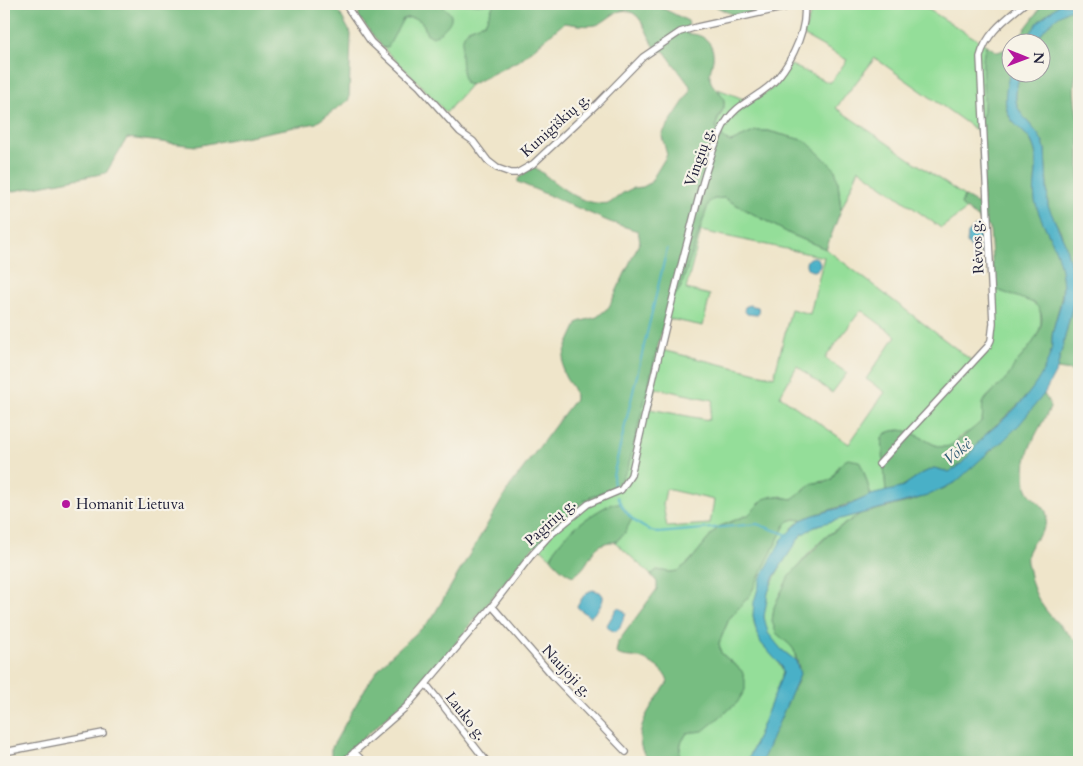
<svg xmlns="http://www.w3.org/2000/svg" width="1083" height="766" viewBox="0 0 1083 766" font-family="Cardo,serif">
<rect width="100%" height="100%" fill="#f7f3e8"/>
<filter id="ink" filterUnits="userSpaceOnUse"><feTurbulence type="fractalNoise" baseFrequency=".02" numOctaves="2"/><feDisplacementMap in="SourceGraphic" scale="10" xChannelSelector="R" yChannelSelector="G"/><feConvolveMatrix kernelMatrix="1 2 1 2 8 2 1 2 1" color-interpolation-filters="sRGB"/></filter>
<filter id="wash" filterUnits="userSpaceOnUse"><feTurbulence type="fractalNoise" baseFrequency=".0096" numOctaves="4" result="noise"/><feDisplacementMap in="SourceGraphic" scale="20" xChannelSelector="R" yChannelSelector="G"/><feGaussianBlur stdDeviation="1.12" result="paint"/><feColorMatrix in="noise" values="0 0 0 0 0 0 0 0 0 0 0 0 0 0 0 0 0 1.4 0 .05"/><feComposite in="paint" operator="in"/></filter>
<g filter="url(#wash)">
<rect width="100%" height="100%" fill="#efe5ca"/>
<!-- green -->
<path fill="#94de99" stroke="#5b806a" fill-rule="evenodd" d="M439,4h55l-9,19 -17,6 -3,54 5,2 -24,28 -29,-32 -35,-34 3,1 18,-29c5,-3 17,-1 20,5 2,3 2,6 3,9l24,-19z
M816,4h112l-2,4 60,37 -2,67 -6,13 1,7 -104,-74 -39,50 128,88 -3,9 5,5 -25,18 -82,-59 -18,41 -3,-29 -32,-40 -38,-10h-12l-25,11c-5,-1 -7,-2 -10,-7 -10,-13 1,-17 3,-30 1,-6 -3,-11 -6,-16l33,13 25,-16 15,-21 39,18 17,-23 -44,-25 10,-27z
M724,198l66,36 36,15 149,114 15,-15 5,-11 -1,-48 34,11 11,7c8,29 -11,38 -25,60 -2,3 -3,7 -6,10 -6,7 -15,13 -22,21 -6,8 -2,13 -4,22 -3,9 -14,11 -21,16 -4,3 -6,8 -11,10 -19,8 -37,-27 -65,-12l-3,5 4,53 -15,3 -8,-26 -25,-3 -6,13c-7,3 -13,2 -20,5 -14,5 -13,21 -31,12l-25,12 -8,7 -30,12 -28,34 -12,10 -9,1 -12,-2 -6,5 -36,-33 9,-8 -13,-30c-21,11 -52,31 -60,54l-15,-14 37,-36 16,-10 14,-5 25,-25 29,-119 117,28 17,-68 19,5 14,-57 -123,-26 -15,58 24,6 -7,31 -38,-8 3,-13 13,-18 28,-85 5,-3zM861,310l35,26 -30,43 19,13 -36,52 -69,-48 17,-30 35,27 15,-20 -22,-15zM655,388l58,12 -4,20 -59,-11zM666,489l48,11 -4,24 -43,3 -4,-22z
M860,514c-10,7 -22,13 -32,21 -19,15 -60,63 -55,88 3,15 15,15 21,27 1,3 1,8 2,11 -11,-9 -23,-16 -29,-30 -10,-26 7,-54 20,-75 6,-10 12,-21 22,-27 14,-9 35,-11 51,-15z
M795,519l6,1 -9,8 -39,87c1,9 3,18 8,27 6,10 21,20 22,31l-33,83 -6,6h-66l3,-19 6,-10 55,-62 -21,-18 -2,-10 10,-24 21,-24 35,-70 4,-4z"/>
<!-- forest -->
<path fill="#77bd81" stroke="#4c705e" d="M4,4h331l16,30 -2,66 -33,23 -120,23 -69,-8 -21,35 -102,20z
M362,4h77c4,3 11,7 12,12 2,7 -12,18 -18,21l-7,-4c0,-1 -2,-9 -3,-9 -3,-6 -15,-8 -20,-5l-15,28 -3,1 -3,-1 -23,-30v-8z
M494,4h160l34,17 1,3 -2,3v7c15,-1 28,8 26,25 -1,8 -5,15 -2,23 3,7 12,11 13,19 2,12 -14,20 -5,32 4,5 6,7 12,9l25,-11h12l38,10 29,28 3,12 3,29 -15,39 -36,-15 -66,-36 -10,1 -5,3 -28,85 -13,18 -40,163 -7,12 -8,7 -24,11 -16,10 -44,44 -82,102 -38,43 -70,63 -5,-1 -3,-4v-6c14,-24 27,-51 43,-74 16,-23 40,-37 58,-57l78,-132 65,-87c0,-14 -7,-14 -11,-25 -6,-16 8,-37 14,-52l19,-5 12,-10 31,-66 -2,-10 -28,-9 -92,-40v-3l14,-12 4,1c22,17 45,39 74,35l13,-10 10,-5 10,-1 7,-4 17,-28 -5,-19 2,-5 26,-39v-6l-26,-35h-6c-8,-8 -11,-23 -20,-34 -18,-17 -28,4 -42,8 -10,2 -22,-1 -32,-2l-44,37 -50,25 -5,-2c-4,-11 -7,-44 2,-52 4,-4 13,-6 18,-8z
M711,4h36l9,5 -3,3 -18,4z
M1041,4h19l-21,17 -15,21h-9l22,-29z
M1079,5v61c-8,15 -4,41 0,56v250l-22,-3 17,-69 -1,-28 -13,-42 -9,-15 -3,-9 -3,-57c-5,-20 -26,-30 -29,-48 -1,-10 2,-19 4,-28l20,-1v-30h-5c12,-18 24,-30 44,-37z
M986,45l12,7 12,-5c0,8 2,18 0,27 -2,12 -7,24 -3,37 4,14 19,20 25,32 10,19 -1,41 4,60 5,20 18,37 23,56 8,30 1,43 -6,71 -2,8 0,16 -2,23 -10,35 -37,56 -63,79 -14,12 -21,32 -39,40l-15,-4 -13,6 -21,14 -14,4 -4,-53 3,-5c28,-15 45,19 64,12 5,-2 31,-22 33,-26 2,-8 -2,-14 4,-21 6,-8 15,-14 21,-22 4,-3 5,-9 8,-13 13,-14 40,-43 19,-61l-40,-14 -4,-61 -29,-23 3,-9 19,11 -4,-75c-2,-11 4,-13 5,-22 1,-22 -5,-44 2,-65z
M1044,394l6,10v4c-11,23 -25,39 -25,66 1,5 0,11 2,15 4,11 19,15 20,27 0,15 -13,22 -18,33 -4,7 -2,15 0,22 6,36 26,49 50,73v118h-319l26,-59 12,-22 1,-13 -5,-18 -4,-5 -14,-12 -4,-12 2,-14 15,-31 38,-40 33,-22 52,-13 33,-13 58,-47z
M848,459l11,2 4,8 8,26 -7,4 -50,16 -13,5 -6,-1 -6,2 -4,4 -35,70 -21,24 -10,24 2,10 21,18 3,9v10l-8,13 -34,28 -16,2 -6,10 -3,19h-26c-3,-4 -8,-7 -10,-12 -9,-25 14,-49 26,-68 -3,-12 -18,-21 -29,-24 -9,-2 -16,0 -23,-5l2,-11 39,-53v-7l-6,-7 6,-5 12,2 9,-1 12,-10 28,-34 30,-12 16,-16 9,-3 19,3 21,-16 13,-1 6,-3c4,-8 7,-16 16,-20z
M611,504h10l11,15 -8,15 -9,8c-27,-1 -22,24 -42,34 -8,-3 -17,-11 -22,-18 8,-23 39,-43 60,-54z"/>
<!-- water -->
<path fill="#48b0c7" stroke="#356981" d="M1060,4l19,1c-20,8 -32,19 -44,37h-11l15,-21z
M1010,72l10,1c-2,9 -5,18 -4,28 3,18 24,28 29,48l3,57 17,37 10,40 -1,17 -17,69 -13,25 -25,31 -16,16 -12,9 -35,32 -29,14 -109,29 -17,10 -28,43 -5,15 -4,24 4,16 13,16 15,12 4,13 -37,85 -3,3h-16l6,-6 33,-83 -2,-8 -7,-7 -13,-15 -6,-17 -2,-11 1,-13 7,-24 21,-39 19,-19 13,-5 33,-9 24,-11 29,-7 21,-14 13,-6 15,4c19,-8 26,-30 42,-42 26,-21 49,-44 59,-76 3,-8 1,-16 3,-23 2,-11 7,-22 9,-33 2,-12 0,-25 -3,-37 -5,-21 -19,-39 -24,-60 -3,-18 6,-37 -2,-56 -3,-9 -11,-13 -17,-20 -15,-15 -11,-34 -6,-53z
M975,226l8,2 -1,25 -8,-1 -7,-9 1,-10z
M806 264a7 7 0 1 1 14 0a7 7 0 1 1-14 0Z
M749,305l9,2 1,6 -3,2 -9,-1 -3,-4 1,-3z
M593,590l7,2 3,4c1,8 -7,16 -13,21l-13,-10c4,-7 7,-15 16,-17z
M617,608l4,1 5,4 -7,16 -4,3 -7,-4 -1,-3z"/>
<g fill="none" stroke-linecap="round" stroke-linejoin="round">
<!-- stream -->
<path stroke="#48b0c7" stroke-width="2" d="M614,488l-1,-12 54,-227
M617,497c9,18 20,30 41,36l99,-9 31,11"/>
</g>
</g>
<g filter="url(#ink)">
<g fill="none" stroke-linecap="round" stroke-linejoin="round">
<defs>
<path id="minor" d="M345,4l26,38 48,44 41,46 13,9 15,20 9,7 14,5h6l16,-9 65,-61 45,-46 37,-25 17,-5 103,-23
M760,13l2,-9
M879,464l109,-118 3,-6 2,-17 -13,-266c6,-24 26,-38 44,-53
M492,606l61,70 73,76
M426,684l61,78
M4,752l99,-19
M354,752l10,10
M343,762l63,-55 20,-23 66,-78 38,-49 18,-20 40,-33 33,-14 10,-15c18,-79 36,-158 57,-236 9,-35 19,-80 35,-112 9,-19 25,-25 41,-37 23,-16 44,-58 40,-86"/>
</defs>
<!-- minor casing -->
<use href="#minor" stroke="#888482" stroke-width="8"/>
<!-- minor -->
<use href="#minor" stroke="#fff" stroke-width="5.5"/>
</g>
</g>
<!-- markers -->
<circle fill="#b5179e" stroke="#f7f3e8" stroke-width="2" cx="66" cy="504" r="5"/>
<g text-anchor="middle" stroke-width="4.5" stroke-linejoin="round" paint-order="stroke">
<!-- street labels -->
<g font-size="15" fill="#22223b" stroke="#f7f3e8">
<text transform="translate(555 125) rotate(-42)" y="5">Kunigiškių g.</text>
<text transform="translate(699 157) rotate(-71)" y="5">Vingių g.</text>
<text transform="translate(977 247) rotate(-93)" y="5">Rėvos g.</text>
<text transform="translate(550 522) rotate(-42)" y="5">Pagirių g.</text>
<text transform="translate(567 671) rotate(47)" y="5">Naujoji g.</text>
<text transform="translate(466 716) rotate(52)" y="5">Lauko g.</text>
</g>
<!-- poi labels -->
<g font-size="15" fill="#22223b" stroke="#f7f3e8" text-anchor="start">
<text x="76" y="509">Homanit Lietuva</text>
</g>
<!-- water labels -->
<g font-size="16" font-style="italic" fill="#315b73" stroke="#f7f3e8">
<text transform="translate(957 451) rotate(-38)" y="6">Vokė</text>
</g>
</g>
<!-- margin -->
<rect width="1083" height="766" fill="none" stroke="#f7f3e8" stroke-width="20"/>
<!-- north arrow -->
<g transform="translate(1026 58) rotate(91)"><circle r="24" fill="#f7f3e8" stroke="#a29fa3"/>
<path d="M0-4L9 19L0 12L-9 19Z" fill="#b5179e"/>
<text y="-8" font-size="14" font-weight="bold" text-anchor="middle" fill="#22223b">N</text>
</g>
</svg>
